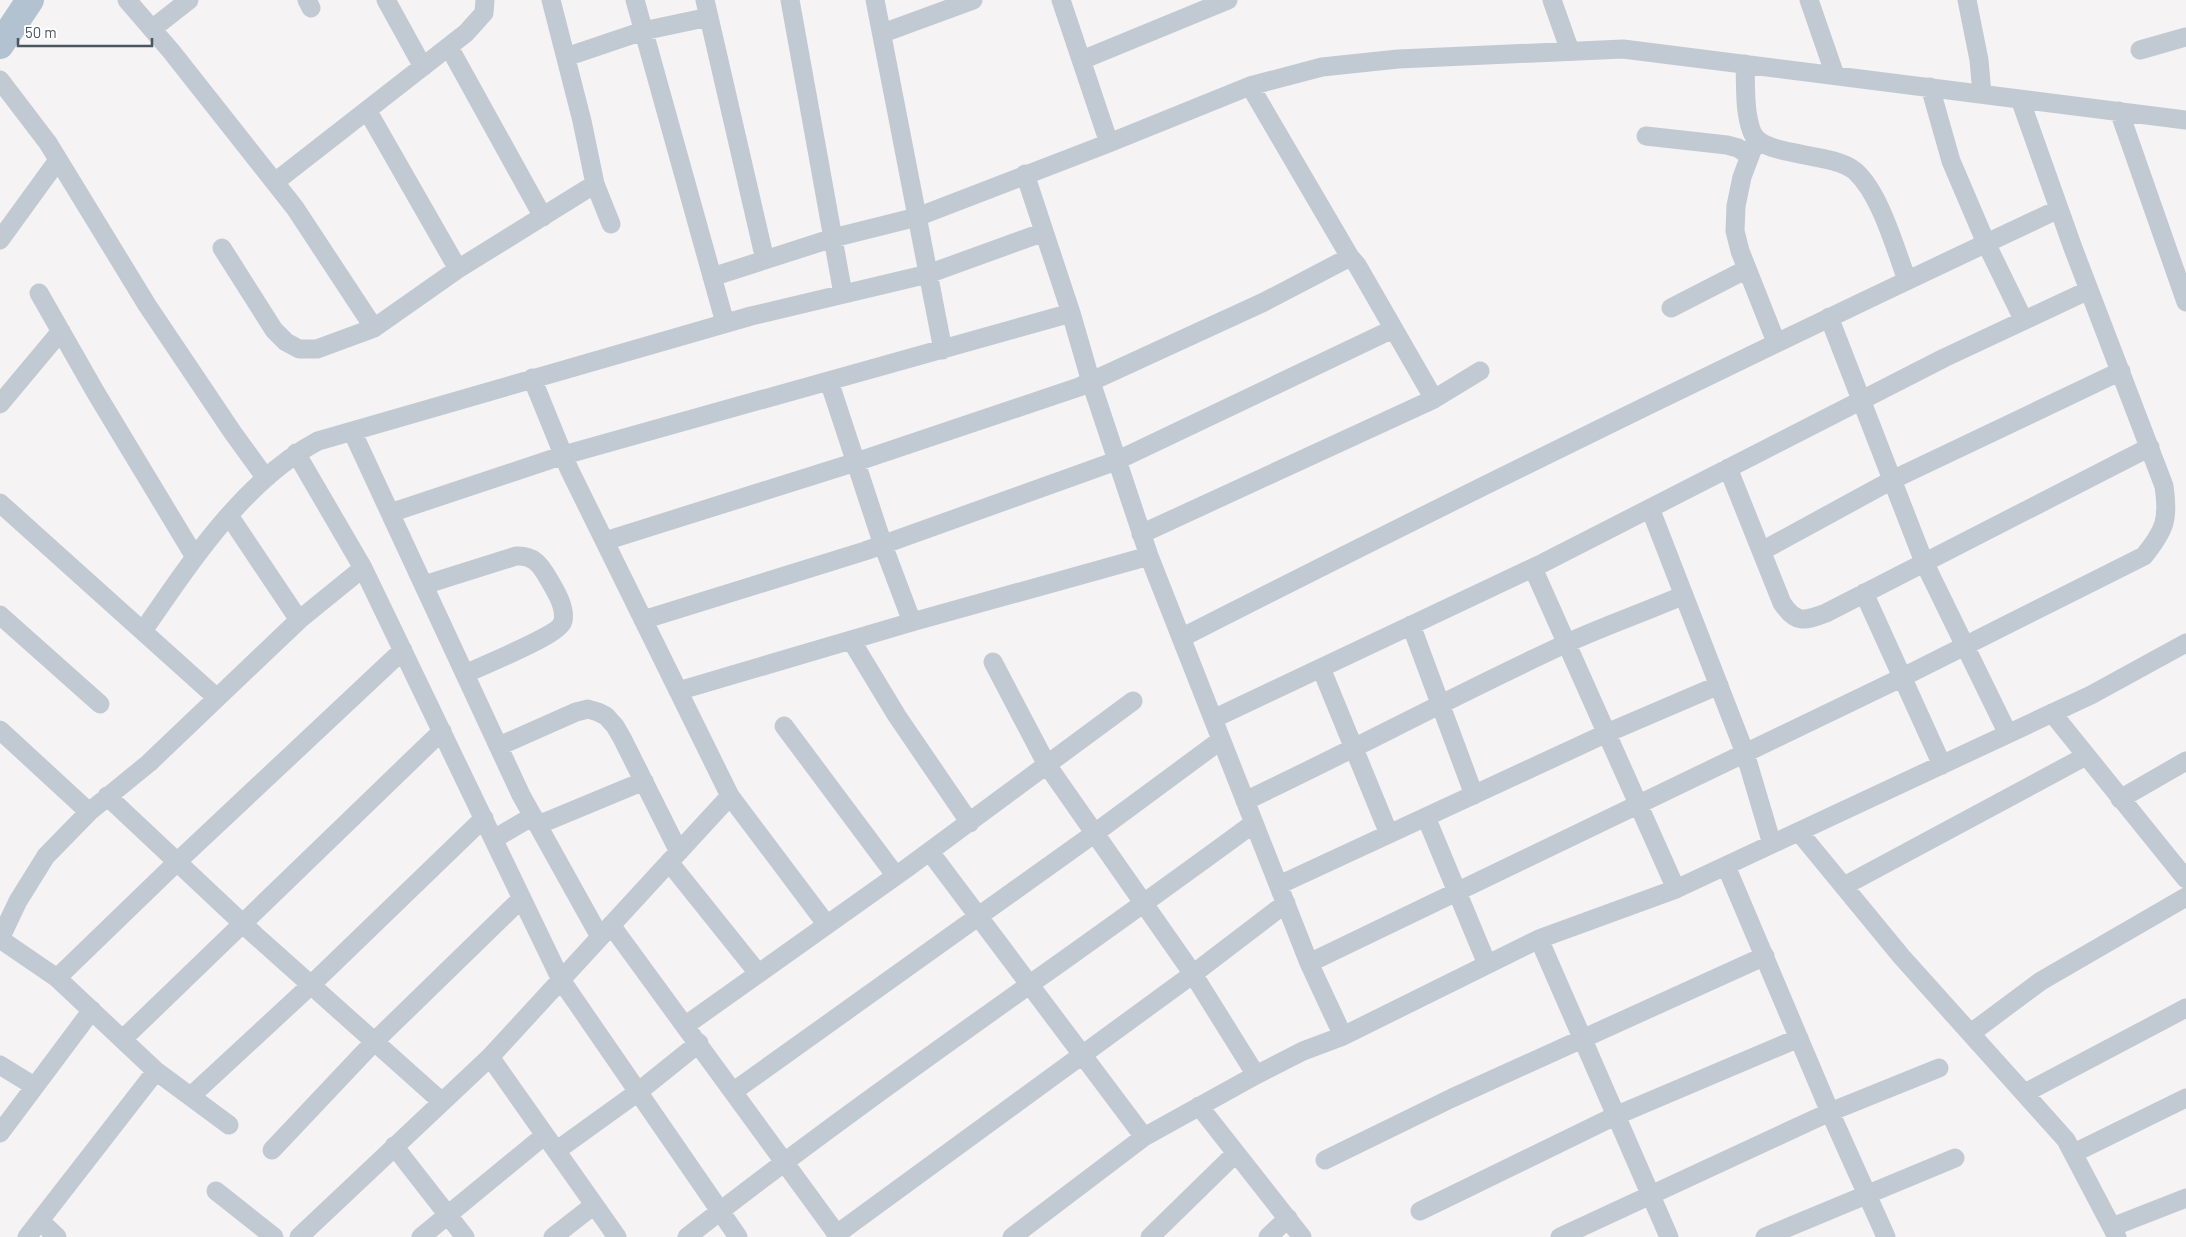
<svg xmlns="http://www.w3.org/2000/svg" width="2186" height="1237" viewBox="0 0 2186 1237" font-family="Barlow,sans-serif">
<rect width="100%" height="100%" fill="#f5f3f3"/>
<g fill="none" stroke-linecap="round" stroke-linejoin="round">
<!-- minor -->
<path stroke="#c1cad2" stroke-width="19" d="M127,0l44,51 124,157 79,120
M307,0l4,8
M386,0l37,67
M551,0l31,121 13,63 16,40
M635,0l90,323
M705,0l60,260
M790,0l53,294
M875,0l68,350
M1061,0l48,143
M1552,0l18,51
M1809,0l26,75
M1967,0l12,60 3,34
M152,29l37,-29
M883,33l90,-33
M449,47l94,170
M2140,50l46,-13
M566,57l77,-26 66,-14
M1082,60l146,-60
M1745,64c1,21 -1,48 7,68 10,26 79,19 103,39 25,22 40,77 52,109
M0,80l48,63 99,162 86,128 32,44
M1250,86l100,171 7,8 77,134
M1930,87l21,74 35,82 37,76
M367,110l91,159
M2119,111l67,191
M1646,136l81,9 11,3 12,8
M1756,140l-14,37 -6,29 -1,25 5,20 36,91
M1025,174l46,139 20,69 58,174 160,407 34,73
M275,182l191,-149 18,-20 1,-13
M0,240l58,-80
M222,248l52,82 12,12 13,7h18l57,-21 84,-59 137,-85
M712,277l121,-39 84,-21 192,-74 141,-57 72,-19 76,-8 225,-10 563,71
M39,293l57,100 99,164
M1671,308l76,-39
M1829,317l95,245 84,172
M532,378l37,91 161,327 97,129
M829,381l54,164 29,77
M0,404l61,-73
M352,431l169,364 79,142
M296,453l67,115 198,412 177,257
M1728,468l54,135c14,21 22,18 44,10l324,-166
M0,503l217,195
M1650,508l95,245 27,91
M390,513l174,-58 507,-142
M230,517l69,103
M1141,534l293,-135 46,-28
M605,541l251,-79 223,-75 185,-85 86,-45
M1762,551l130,-71 229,-109
M1533,568l143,321
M424,585l92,-29c17,-1 24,8 32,22 7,12 18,29 15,43 -3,14 -82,45 -98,53
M1864,593l78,172
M0,615l100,89
M643,620l222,-69 251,-90 277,-132
M1411,625l63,170
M143,631c47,-68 101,-151 175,-190l433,-125 177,-42 116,-42
M1181,638c291,-148 583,-291 878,-429
M851,640l46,76 73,107
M993,662l54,103 146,209 63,101
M1321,668l68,166
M678,691l234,-69 237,-66
M2052,713l134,166
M1213,719l330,-156 401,-205 145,-68
M784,726l112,150
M0,730l89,82
M499,746l77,-34 12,-3 10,3 8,4 9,10 7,12 57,114
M107,796l148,139 187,167
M2120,799l66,-38
M1245,801c108,-51 212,-107 320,-157 39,-18 80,-32 119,-49
M1426,817l61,147
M538,825l106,-44
M1799,832l102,124 165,184 51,97
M494,839l39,-23
M930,852l214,285
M669,862l89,111
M1726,866l104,246 56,125
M1279,885l328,-152 112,-48
M1844,886l242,-130
M611,925l228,312
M0,939l18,-38 28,-45 43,-44 60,-49 150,-143 64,-52
M0,939l57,39 99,93 73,54
M1539,939l130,298
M1309,963l592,-285 243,-122c21,-26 25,-37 20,-70l-91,-238 -53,-149
M57,978l120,-116 226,-212
M686,1025l221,-157 226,-167
M1971,1033l70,-52 145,-84
M123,1039l319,-308
M490,1057l127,180
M0,1065l34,21
M734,1091l361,-258 126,-93
M2025,1093l161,-85
M191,1096l120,-111 173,-167
M1199,1106l103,131
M0,1133l92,-123
M394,1146l71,91
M272,1150l102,-108 147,-143
M556,1151l82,-59 61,-49
M2074,1153l112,-55
M1325,1160l127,-62 313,-142
M216,1191l58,46
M1420,1211l195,-95 184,-78
M40,1221l17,16
M2112,1227l74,-29
M837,1234l356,-260 93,-71
M27,1237l129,-166
M299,1237l191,-180 240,-261
M421,1237l124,-102
M553,1237l41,-32
M687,1237c184,-145 379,-275 567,-414
M1012,1237l132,-100 112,-62 47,-24 40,-15 196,-97 137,-50 415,-194 95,-52
M1150,1237l86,-84
M1268,1237l20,-19
M1560,1237l270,-125 109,-44
M1765,1237l190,-79"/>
<!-- primary -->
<path stroke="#b3c2d1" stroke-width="28" d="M0,45l30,-45"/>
</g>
<!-- scale -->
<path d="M18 38v8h134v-8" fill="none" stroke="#4a5661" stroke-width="2.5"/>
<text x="25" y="38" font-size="15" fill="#4a5661" stroke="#ffffff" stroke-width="4" paint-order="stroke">50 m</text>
</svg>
